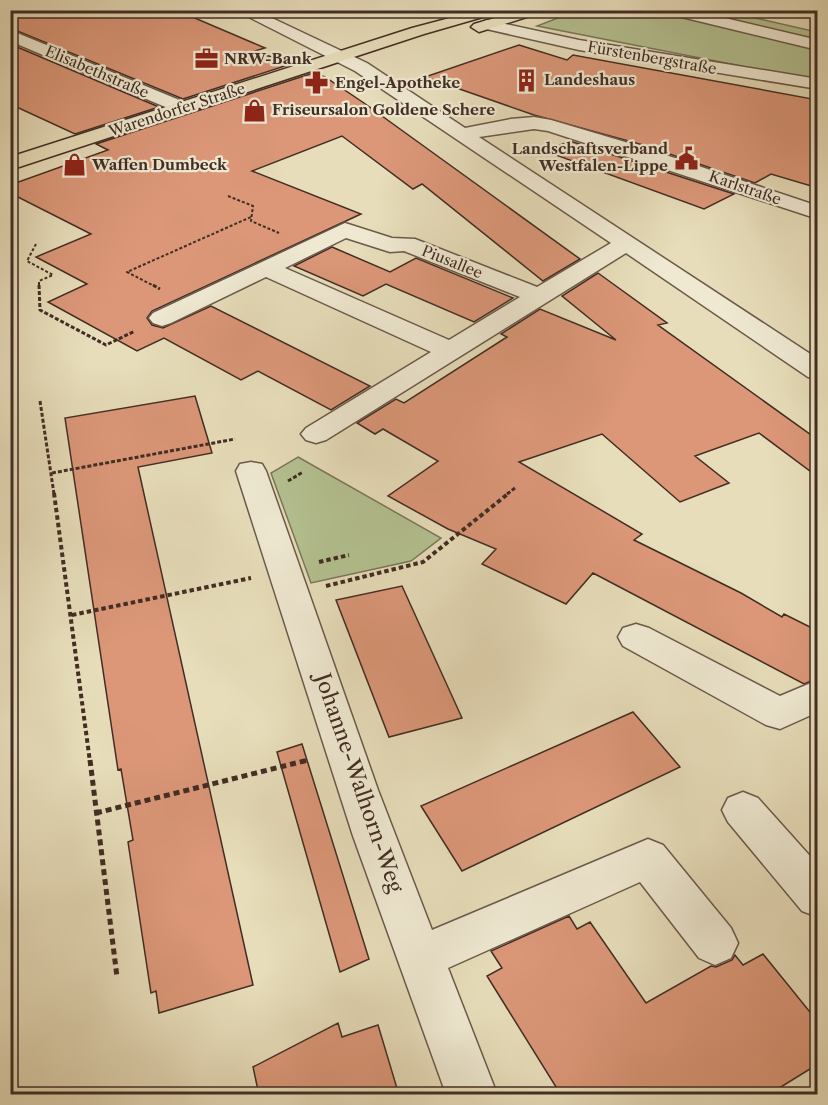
<svg xmlns="http://www.w3.org/2000/svg" width="828" height="1105" viewBox="0 0 828 1105" font-family="'Libre Caslon Text',serif">
<rect width="100%" height="100%" fill="#e7ddba"/>
<filter id="stains"><feTurbulence type="fractalNoise" baseFrequency=".00333" numOctaves="4"/><feColorMatrix values="0 0 0 0 .2 0 0 0 0 .09 0 0 0 0 .02 0 0 0 .5 -.17"/></filter>
<radialGradient id="worn" r=".72"><stop offset=".6" stop-color="#630" stop-opacity="0"/><stop offset="1" stop-color="#630" stop-opacity=".3"/></radialGradient>
<!-- green -->
<path fill="#b4c191" stroke="#7b775a" stroke-width="1.5" d="M576,11h148l93,21v49l-280,-55z
M298,457l143,81 -30,23 -100,22 -40,-110z"/>
<!-- building -->
<path fill="#db9778" stroke="#422d24" stroke-width="1.5" d="M10,10h166l89,38 -10,3 36,13 -108,35 -173,-71z
M10,44l149,63 -84,27 -65,-30z
M519,45l48,15 6,-5 245,45v88l-47,-14 -16,9 -112,-38 -109,-30 -109,-38z
M313,73l12,4 39,26 216,156 -37,22 -121,-97 -9,5 -71,-53 -90,35 109,43 -209,97 -5,7 5,7 11,3 48,-22 159,80 -39,24 -73,-39 -17,9 -77,-42 -27,13 -89,-49 39,-18 -51,-27 55,-23 -81,-41v-8l98,-35 -12,-6z
M570,141l164,53 -30,15 -159,-58z
M332,247l58,25 26,-14 97,40 -39,24 -88,-38 -23,12 -69,-30z
M598,273l69,50 -9,2 160,115v37l-59,-44 -64,23 34,27 -49,19 -78,-68 -83,28 123,72 -8,6 107,53 41,24 2,-3 34,17v47l-14,6 -211,-111 -27,31 -84,-40 14,-15 -48,-20 -60,-33 50,-35 -55,-32 -8,5 -18,-11 39,-24 8,4 103,-66 -6,-3 39,-25 76,31 -54,-44z
M195,396l17,57 -74,14 115,518 -94,28 -3,-22 -5,2 -23,-151 5,-2 -12,-71 -3,1 -53,-352z
M402,586l60,132 -73,19 -53,-137z
M633,712l47,55 -218,104 -41,-65z
M302,744l67,215 -29,13 -63,-220z
M569,916l8,13 13,-7 56,81 65,-37 5,1 16,-7 3,-5 8,10 20,-11 55,68v42l-50,31h-207l-74,-119 15,-8 -11,-17z
M338,1023l4,14 36,-12 21,70h-140l-6,-28z"/>
<g fill="none" stroke-linecap="round" stroke-linejoin="round">
<defs>
<path id="minor" d="M235,10h20l112,53 98,65 46,-9 23,-2 17,3 91,27 176,59v13l-270,-88 -14,-2 -55,8 339,222v20l-10,-2 -182,-124 -300,187 -10,3 -10,-3 -5,-6 5,-6 125,-76 -165,-75 -95,46 -9,3 -9,-3 -4,-5 4,-5 192,-90 47,15 23,1 122,48 74,-44 -256,-172zM346,238l44,14 14,-1 116,46 -71,43 -164,-72z
M663,10h28l127,30v10l-153,-37z
M487,20l92,20 239,39v10l-239,-39 -97,-22 -3,-3 3,-3z
M10,30l179,74 3,4 -3,4h-12l-167,-71z
M251,462l11,2 4,7 112,319 54,140 216,-91 15,6 68,83 7,15 -7,15 -16,7 -16,-7 -59,-76 -192,86 49,126h-51l-93,-258 -117,-365 4,-7z
M636,624l13,4 131,68 38,-16v32l-38,17 -14,-4 -143,-79 -5,-9 5,-9z
M743,792l15,6 60,67v52l-16,-6 -74,-89 -6,-12 6,-12z"/>
<path id="major" d="M480,10h27l-83,24 -414,136v-13l402,-129z
M523,10h26l-70,22 -8,-5 3,-3z"/>
</defs>
<!-- minor casing -->
<use href="#minor" stroke="#6b594a" stroke-width="3"/>
<!-- major casing -->
<use href="#major" stroke="#422d24" stroke-width="3"/>
<!-- path-far3 -->
<path stroke="#422d24" stroke-width="2" stroke-dasharray="3 2" stroke-linecap="butt" d="M228,196l25,10 -2,15 28,12
M36,244l-9,17 26,14 -14,6v6
M156,287l-29,-15 124,-55"/>
<!-- path-far2 -->
<path stroke="#422d24" stroke-width="3" stroke-dasharray="4 2" stroke-linecap="butt" d="M39,285l1,25 66,35 29,-14
M153,285l7,4
M40,401l14,93
M52,473l183,-34
M288,481l15,-9
M507,494l8,-6"/>
<!-- path-far1 -->
<path stroke="#422d24" stroke-width="4" stroke-dasharray="4.5 3" stroke-linecap="butt" d="M54,493l36,269
M319,562l30,-7
M326,586l97,-24 86,-69
M72,615l179,-37
M302,762l6,-2"/>
<!-- path -->
<path stroke="#422d24" stroke-width="5" stroke-dasharray="6 4" stroke-linecap="butt" d="M90,760l27,217
M96,813l212,-53"/>
<!-- minor -->
<use href="#minor" fill="#efe9d2" fill-rule="evenodd"/>
<!-- major -->
<use href="#major" fill="#e7ddba" fill-rule="evenodd"/>
</g>
<!-- icons -->
<defs>
<symbol id="office-bare" viewBox="-9 -9 18 18"><path d="M-6-3h4V-5.5h4V-3h4V5H-6ZM-1-4.5V-3h2v-1.5ZM-6 0V1H6V0Z" fill="#8f2418" stroke="#efe9d2" stroke-width="2.5" paint-order="stroke"/></symbol>
<symbol id="building-bare" viewBox="-9 -9 18 18"><path d="M-4-6H4V6H1V3H-1V6H-4ZM-2.5-4.3h1.7v1.8h-1.7ZM.8-4.3h1.7v1.8H.8ZM-2.5-1h1.7V.8h-1.7ZM.8-1h1.7V.8H.8Z" fill="#8f2418" stroke="#efe9d2" stroke-width="2.5" paint-order="stroke"/></symbol>
<symbol id="pharmacy-bare" viewBox="-9 -9 18 18"><path d="M-2-6h4v4h4v4h-4v4h-4v-4h-4v-4h4Z" fill="#8f2418" stroke="#efe9d2" stroke-width="2.5" paint-order="stroke"/></symbol>
<symbol id="shop-bare" viewBox="-9 -9 18 18"><path d="M-5-2.5h2.3a2.7 3.5 0 0 1 5.4 0H5L5.5 6h-11ZM-1.5-2.5h3a1.5 2.3 0 0 0-3 0Z" fill="#8f2418" stroke="#efe9d2" stroke-width="2.5" paint-order="stroke"/></symbol>
<symbol id="civic-bare" viewBox="-9 -9 18 18"><path d="M-.6-6.5H3V-4.5H.6V-3L4-1V1h2V6H-6V1h2V-1L-.6-3ZM-1.2 2.5V6h2.4V2.5Z" fill="#8f2418" stroke="#efe9d2" stroke-width="2.5" paint-order="stroke"/></symbol>
</defs>
<g fill-rule="evenodd">
<use href="#office-bare" x="190" y="42" width="33" height="33"/>
<use href="#building-bare" x="510" y="64" width="33" height="33"/>
<use href="#pharmacy-bare" x="300" y="66" width="33" height="33"/>
<use href="#shop-bare" x="238" y="94" width="33" height="33"/>
<use href="#civic-bare" x="670" y="142" width="33" height="33"/>
<use href="#shop-bare" x="58" y="148" width="33" height="33"/>
</g>
<g text-anchor="middle" stroke-width="4.5" stroke-linejoin="round" paint-order="stroke">
<!-- far-street labels -->
<g font-size="15" fill="#422d24" stroke="#efe9d2">
<text transform="translate(652 58) rotate(10)" y="5">Fürstenbergstraße</text>
<text transform="translate(97 72) rotate(23)" y="5">Elisabethstraße</text>
<text transform="translate(177 110) rotate(-18)" y="5">Warendorfer Straße</text>
<text transform="translate(745 188) rotate(19)" y="5">Karlstraße</text>
<text transform="translate(452 262) rotate(22)" y="5">Piusallee</text>
</g>
<!-- far-poi labels -->
<g font-size="15" font-weight="bold" fill="#422d24" stroke="#efe9d2" text-anchor="start">
<text x="224" y="64">NRW-Bank</text>
<text x="544" y="85">Landeshaus</text>
<text x="335" y="88">Engel-Apotheke</text>
<text x="272" y="115">Friseursalon Goldene Schere</text>
<text x="668" y="154" text-anchor="end">Landschaftsverband<tspan x="668" dy="17">Westfalen-Lippe</tspan></text>
<text x="92" y="170">Waffen Dumbeck</text>
</g>
<!-- near-street labels -->
<g font-size="21" fill="#422d24" stroke="#efe9d2">
<text transform="translate(359 783) rotate(71)" y="7">Johanne-Walhorn-Weg</text>
</g>
</g>
<!-- margin -->
<rect width="828" height="1105" fill="none" stroke="#e7ddba" stroke-width="36"/>
<rect x="12" y="12" width="804" height="1081" fill="none" stroke="#422d24" stroke-width="3"/>
<rect x="18" y="18" width="792" height="1069" fill="none" stroke="#422d24" stroke-width="1.5"/>
<rect width="100%" height="100%" filter="url(#stains)"/>
<rect width="100%" height="100%" fill="url(#worn)"/>
</svg>
